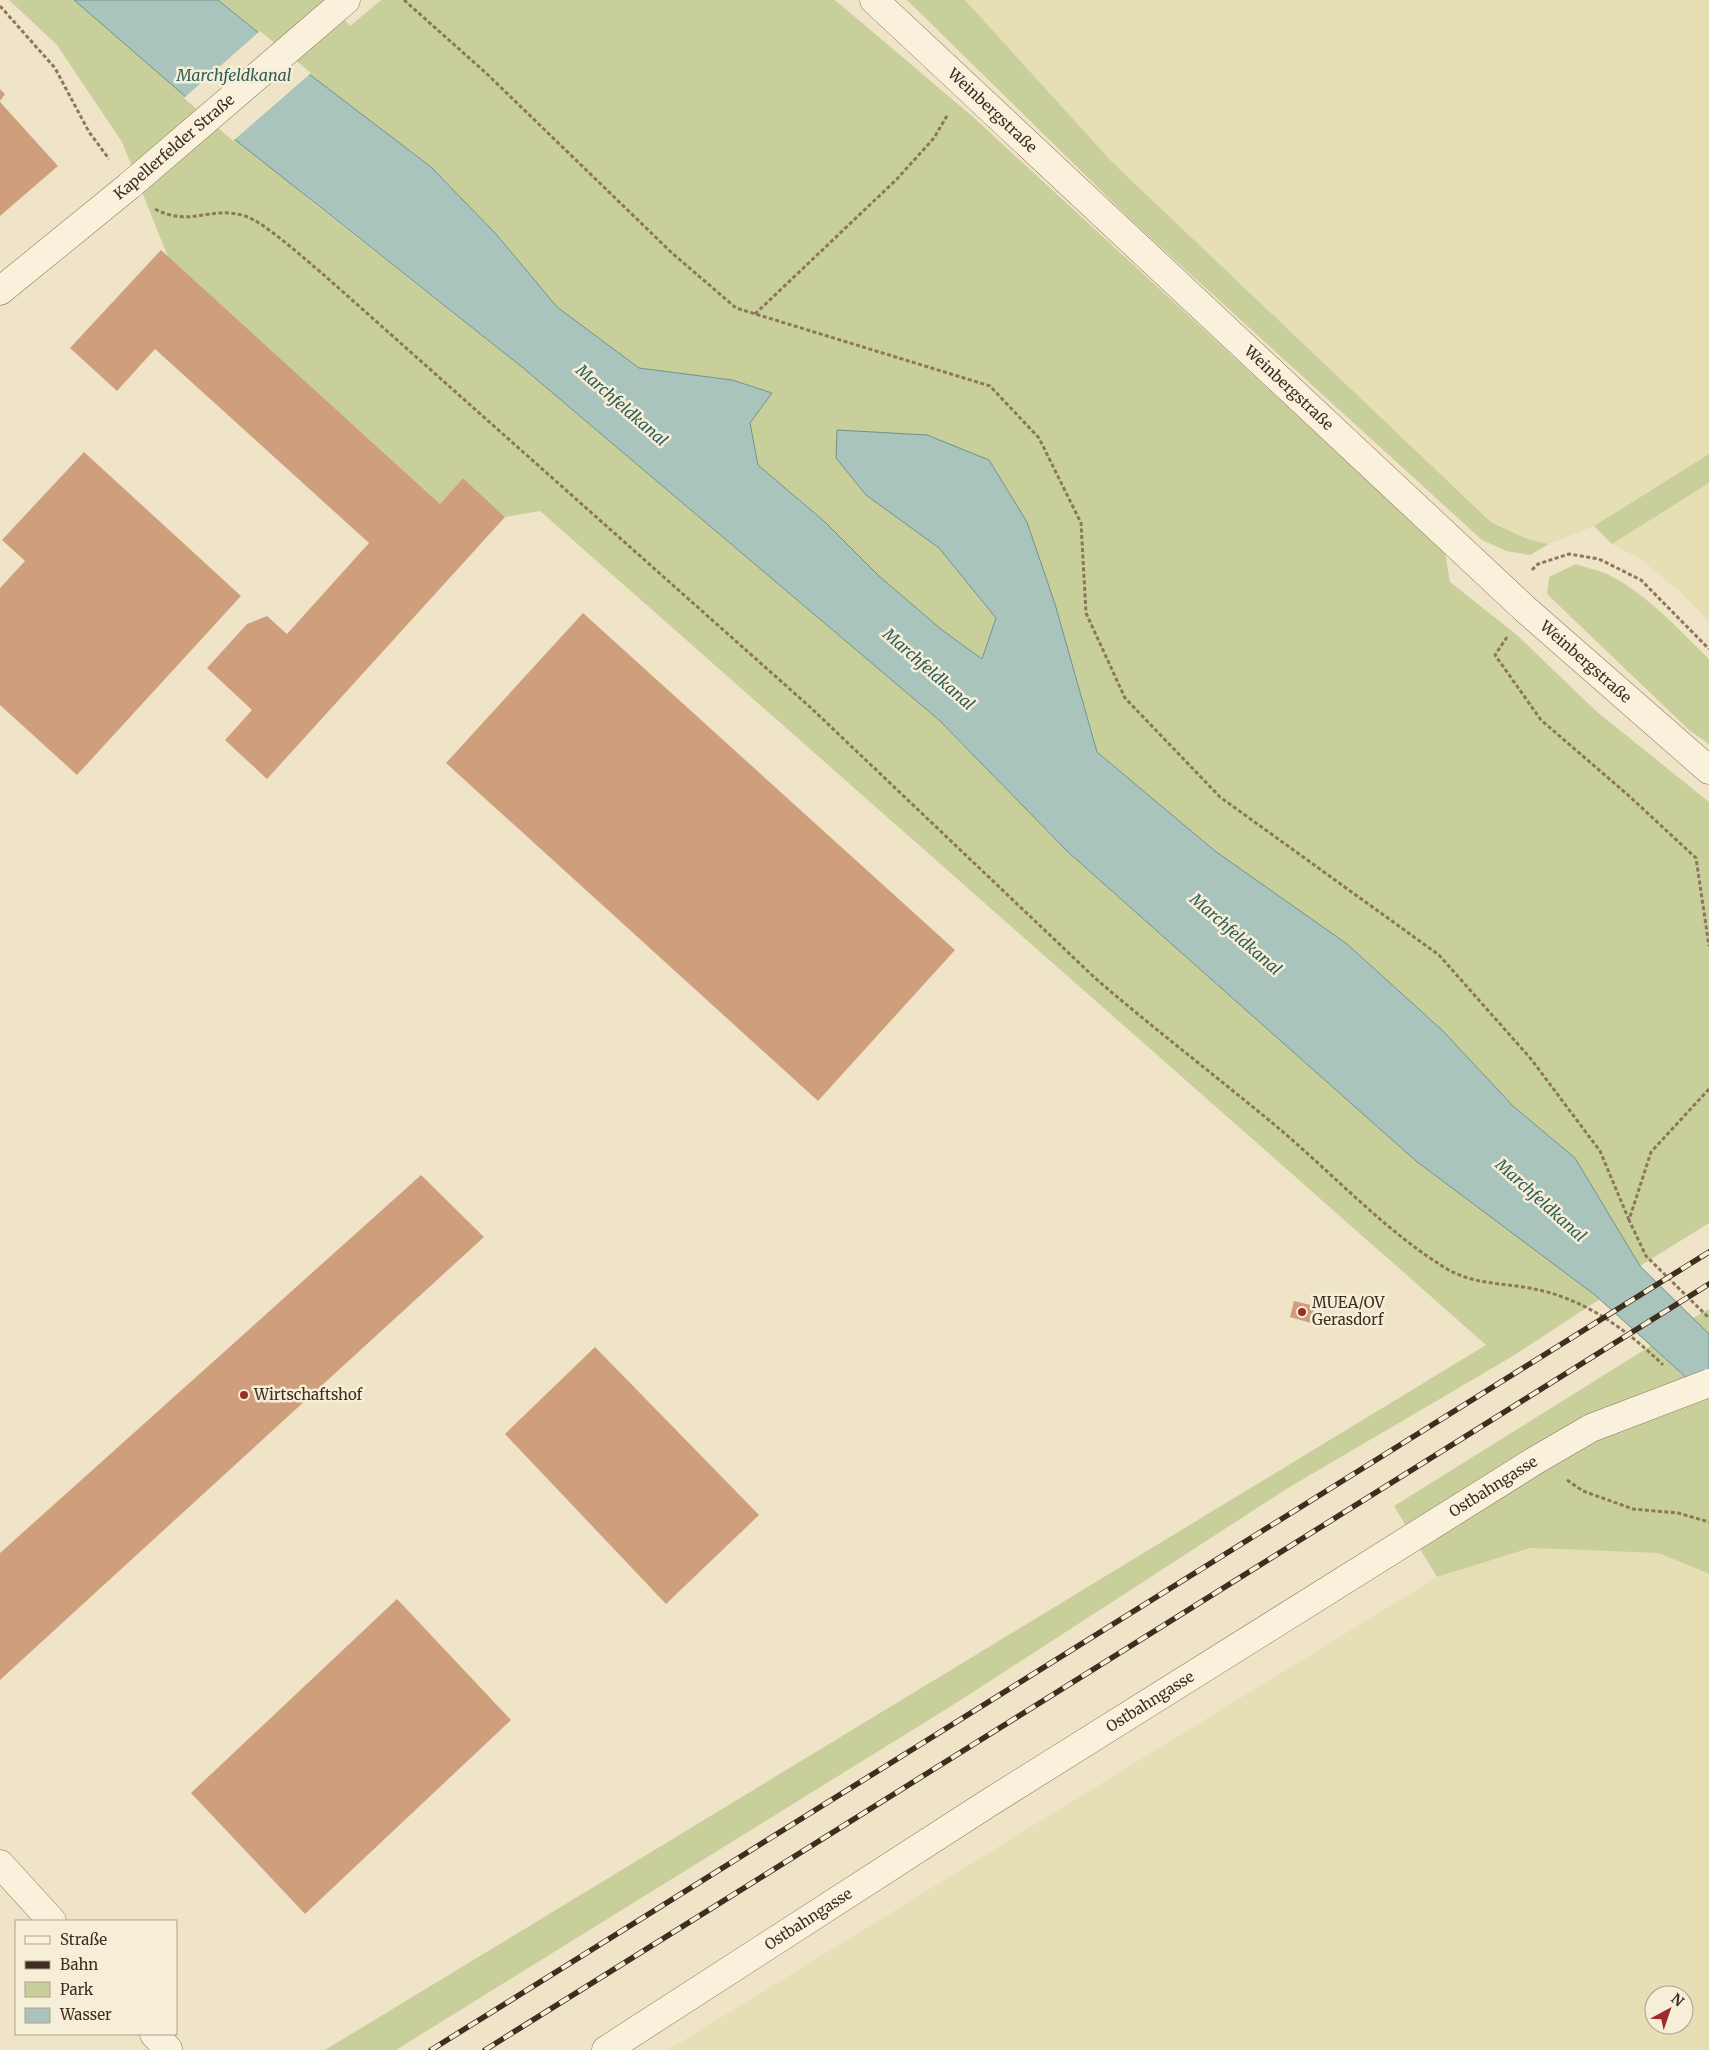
<svg xmlns="http://www.w3.org/2000/svg" width="1709" height="2050" viewBox="0 0 1709 2050" font-family="Merriweather,serif">
<rect width="100%" height="100%" fill="#f0e4c8"/>
<!-- farmland -->
<path fill="#e6deb5" fill-rule="evenodd" d="M965,0h744v454l-115,72 -45,18 -22,-5 -35,-17 -379,-359z
M1709,483v139l-30,-31 -40,-33 -27,-14z
M1530,1548l130,5 49,21v476h-1041l769,-473zM1654,1995h30v30h-30z"/>
<!-- green -->
<path fill="#c9cf9b" d="M9,0h67l241,206 205,161 417,353 129,132 348,309 184,138 -87,57 -225,132 -332,215 -560,347h-71l1161,-705 -946,-834 -35,6 -42,-39 -23,26 -272,-247 -46,-115 -65,-97z
M218,0h110l22,26 31,-26h454l137,116 473,436 5,30 67,53 79,76 113,91v421l-69,43 -65,-108 -62,-52 -70,-75 -96,-87 -132,-93 -118,-99 -42,-148 -28,-82 -38,-62 -153,-2 30,37 73,53 57,70 -14,41 -40,-29 -63,-54 -54,-54 -67,-57 -8,-42 22,-30 -40,-13 -93,-12 -82,-61 -61,-73 -65,-67 -122,-93z
M907,0h58l148,163 378,359 36,17 22,5 -19,11 -24,-4 -24,-11 -350,-319z
M1709,454v29l-97,61 -18,-18z
M1576,564c11,4 23,6 33,11 39,20 69,54 100,84v85l-20,-14 -142,-136 2,-17z
M1709,1309v25l-16,-16z
M1652,1345l57,53v176l-50,-21 -129,-5 -93,29 -43,-71z"/>
<!-- water -->
<path fill="#a9c4bc" stroke="#6f938a" d="M74,0h144l91,74 122,93 65,67 61,73 82,61 93,12 40,13 -22,30 8,42 67,57 54,54 63,54 40,29 14,-41 -57,-70 -73,-53 -30,-37 1,-28 90,5 62,25 38,62 28,82 42,148 118,99 132,93 96,87 70,75 62,52 65,108 69,68v64l-114,-103 -179,-134 -348,-309 -129,-132 -417,-353 -284,-225z"/>
<!-- pier -->
<path fill="#f0e4c8" d="M260,31l51,42 -78,68 -49,-43z"/>
<!-- building -->
<path fill="#cf9f7d" d="M0,89l5,5 -5,7z
M0,102l58,64 -58,50z
M161,250l279,254 23,-26 42,39 -238,262 -42,-39 27,-30 -45,-42 40,-44 20,-8 20,18 82,-91 -214,-194 -38,42 -47,-43z
M84,452l157,144 -164,179 -77,-70v-117l25,-27 -23,-21z
M583,613l372,337 -137,151 -372,-338z
M421,1175l63,62 -484,443v-127z
M1294,1301l21,5 -4,17 -21,-6z
M595,1347l164,168 -93,89 -161,-170z
M397,1599l114,121 -206,194 -114,-121z"/>
<g fill="none" stroke-linecap="round" stroke-linejoin="round">
<defs>
<g id="minor">
<path d="M0,1864l52,57"/>
<path d="M154,2034l14,15"/>
<path id="s1" d="M606,2050l381,-246 549,-344 55,-32 21,-8"/>
</g>
<g id="tertiary">
<path id="s2" d="M874,0l651,609 184,161"/>
<path id="s3" d="M0,291l129,-105 217,-186"/>
</g>
</defs>
<!-- minor casing -->
<use href="#minor" stroke="#8d765c" stroke-width="29"/>
<!-- tertiary casing -->
<use href="#tertiary" stroke="#8d765c" stroke-width="29"/>
<!-- path -->
<path stroke="#8d765c" stroke-width="3" stroke-dasharray="4 2.5" stroke-linecap="butt" d="M404,0l82,73 186,180 64,55 254,78 49,52 42,85 5,90 39,85 95,99 219,158 92,104 69,92 29,69
M0,6l55,62 34,64 20,27
M155,209c36,19 55,-4 90,7 18,5 62,45 79,59l486,432 285,271c59,51 121,98 181,148 55,46 110,106 171,143 24,14 50,14 76,18 56,8 100,39 140,78
M755,314l142,-135 37,-41 14,-24
M1532,570l6,-6 31,-10 30,5 42,21 68,69
M1507,637l-12,18 46,65 87,75 68,63 13,88
M1709,1089l-58,63 -22,68 17,36 63,62
M1567,1480l16,11 50,18 45,4 31,9"/>
<!-- minor -->
<use href="#minor" stroke="#faf1dc" stroke-width="28"/>
<!-- tertiary -->
<use href="#tertiary" stroke="#faf1dc" stroke-width="28"/>
<defs>
<path id="rail" d="M431,2050l1278,-798
M485,2050l1224,-766"/>
</defs>
<!-- rail casing -->
<use href="#rail" stroke="#3d2e20" stroke-width="5.5"/>
<!-- rail -->
<use href="#rail" stroke="#f7eed8" stroke-width="4" stroke-dasharray="11" stroke-linecap="butt"/>
<defs>
<path id="minor-bridge" d="M1612,1420l97,-37"/>
</defs>
<!-- minor-bridge casing -->
<use href="#minor-bridge" stroke="#8d765c" stroke-width="29" stroke-linecap="butt"/>
<!-- minor-bridge -->
<use href="#minor-bridge" stroke="#faf1dc" stroke-width="28"/>
</g>
<!-- markers -->
<g fill="#9e2a2b" stroke="#f7eed8" stroke-width="2">
<circle cx="1302" cy="1312" r="5"/>
<circle cx="244" cy="1395" r="5"/>
</g>
<g text-anchor="middle" stroke-width="5" stroke-linejoin="round" paint-order="stroke">
<!-- street labels -->
<g font-size="15" fill="#3d2e20" stroke="#f7eed8">
<text dy="5" stroke="none"><textPath href="#s2" startOffset="162">Weinbergstraße</textPath></text>
<text dy="5" stroke="none"><textPath href="#s3" startOffset="226">Kapellerfelder Straße</textPath></text>
<text dy="5" stroke="none"><textPath href="#s2" startOffset="568">Weinbergstraße</textPath></text>
<text dy="5" stroke="none"><textPath href="#s2" startOffset="972">Weinbergstraße</textPath></text>
<text dy="5" stroke="none"><textPath href="#s1" startOffset="1051">Ostbahngasse</textPath></text>
<text dy="5" stroke="none"><textPath href="#s1" startOffset="646">Ostbahngasse</textPath></text>
<text dy="5" stroke="none"><textPath href="#s1" startOffset="241">Ostbahngasse</textPath></text>
</g>
<!-- poi labels -->
<g font-size="15" fill="#3d2e20" stroke="#f7eed8" text-anchor="start">
<text x="1312" y="1308">MUEA/OV<tspan x="1312" dy="17">Gerasdorf</tspan></text>
<text x="254" y="1400">Wirtschaftshof</text>
</g>
<!-- water labels -->
<g font-size="16" font-style="italic" fill="#2f5d5a" stroke="#f7eed8">
<text x="234" y="81">Marchfeldkanal</text>
<text transform="translate(622 405) rotate(41)" y="6">Marchfeldkanal</text>
<text transform="translate(929 669) rotate(41)" y="6">Marchfeldkanal</text>
<text transform="translate(1236 934) rotate(41)" y="6">Marchfeldkanal</text>
<text transform="translate(1541 1200) rotate(42)" y="6">Marchfeldkanal</text>
</g>
</g>
<!-- legend -->
<rect x="15" y="1920" width="162" height="115" fill="#f7eed8" stroke="#ada18e"/>
<rect x="25" y="1936" width="25" height="8" fill="#faf1dc" stroke="#ada18e"/>
<text x="60" y="1945" font-size="15" fill="#3d2e20">Straße</text>
<rect x="25" y="1961" width="25" height="8" fill="#3d2e20" stroke="#ada18e"/>
<text x="60" y="1970" font-size="15" fill="#3d2e20">Bahn</text>
<rect x="25" y="1982" width="25" height="15" fill="#c9cf9b" stroke="#ada18e"/>
<text x="60" y="1995" font-size="15" fill="#3d2e20">Park</text>
<rect x="25" y="2008" width="25" height="15" fill="#a9c4bc" stroke="#ada18e"/>
<text x="60" y="2020" font-size="15" fill="#3d2e20">Wasser</text>
<!-- north arrow -->
<g transform="translate(1669 2010) rotate(40)"><circle r="24" fill="#f7eed8" stroke="#ada18e"/>
<path d="M0-4L9 19L0 12L-9 19Z" fill="#9e2a2b"/>
<text y="-8" font-size="14" font-weight="bold" text-anchor="middle" fill="#3d2e20">N</text>
</g>
</svg>
